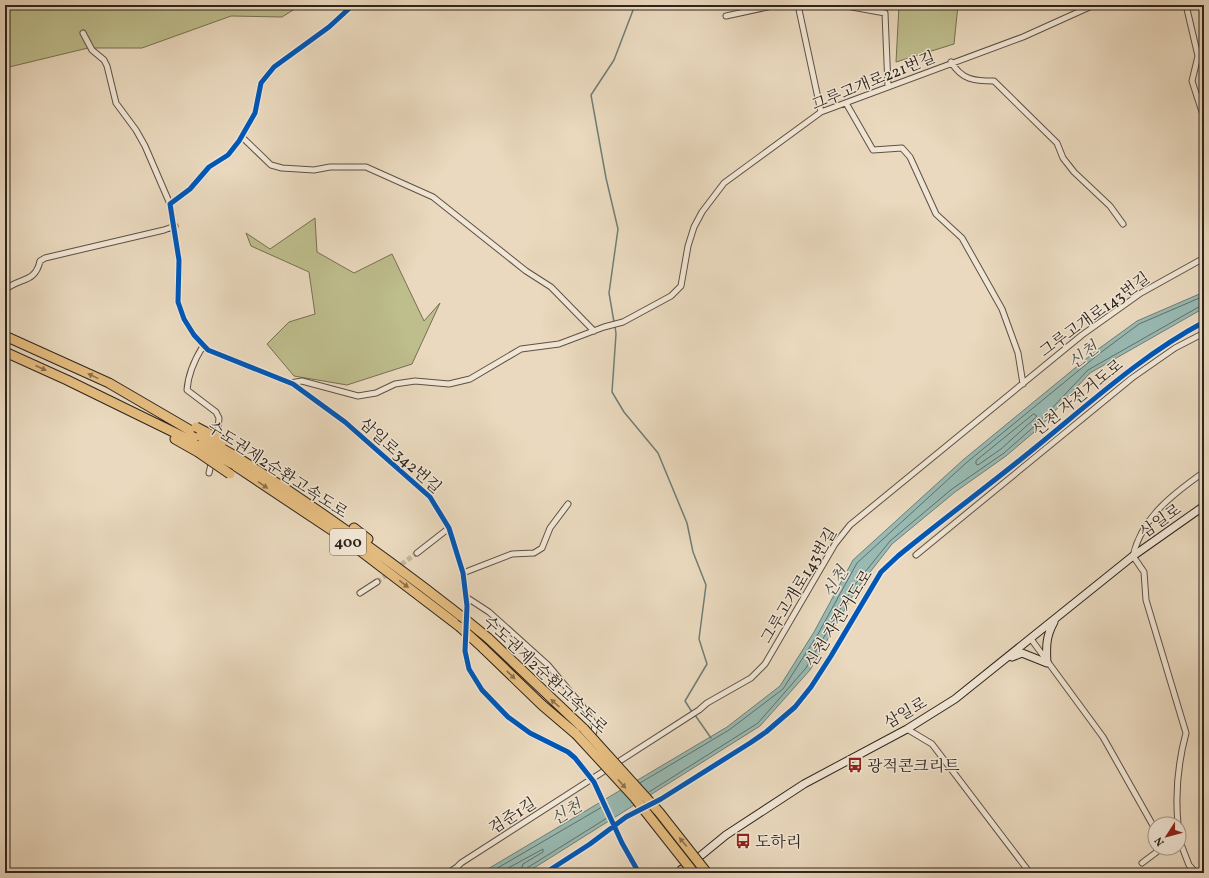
<svg xmlns="http://www.w3.org/2000/svg" width="1209" height="878" viewBox="0 0 1209 878" font-family="Vollkorn,'Noto Serif KR',serif">
<rect width="100%" height="100%" fill="#ead9be"/>
<filter id="stains"><feTurbulence type="fractalNoise" baseFrequency=".005" numOctaves="4"/><feColorMatrix values="0 0 0 0 .2 0 0 0 0 .09 0 0 0 0 .02 0 0 0 .5 -.17"/></filter>
<radialGradient id="worn" r=".72"><stop offset=".6" stop-color="#630" stop-opacity="0"/><stop offset="1" stop-color="#630" stop-opacity=".3"/></radialGradient>
<!-- green -->
<path fill="#bebd8c" stroke="#767054" d="M5,5h296l-19,12 -51,-1 -89,32h-54l-83,20z
M899,5h59l-4,39 -58,18z
M315,218l2,34 37,21 38,-19 32,67 16,-18 -28,61 -65,21 -53,-9 -27,-32 22,-22 26,-8 -6,-42 -58,-26 -5,-13 24,16z"/>
<!-- water -->
<path fill="#98bab3" stroke="#6e7e77" d="M1204,292v16l-114,65 -50,54 -34,29 -51,36 -63,52 -36,46 -46,80 -50,56 -234,147h-45l246,-146 53,-41 34,-54 39,-72 110,-100 134,-110 40,-29z"/>
<g fill="none" stroke-linecap="round" stroke-linejoin="round">
<!-- shore -->
<path stroke="#636f68" stroke-width="1" d="M1034,414l3,2 -4,4 -32,29 -23,16 -2,-1v-3z
M640,783l89,-53 54,-41 35,-55 39,-71 109,-100 134,-110 39,-29 65,-28
M649,792l109,-69 48,-55 47,-81 37,-46 62,-52 52,-36 33,-29 51,-54 116,-66
M489,873l113,-66
M499,873l44,-24v3l-20,12 -3,9
M525,873l2,-5 80,-50"/>
<!-- stream -->
<path stroke="#6e7e77" stroke-width="1.5" d="M614,322l-5,-29 9,-64 -12,-51 -15,-83 23,-35 21,-55
M615,326l1,8 -4,58 12,20 34,41 29,70 6,29 13,33 -7,54 8,25 -22,37 7,11
M695,715l16,23"/>
<!-- street-tunnel -->
<path stroke="#c4b59e" stroke-width="5" stroke-dasharray="5 2.5" stroke-linecap="butt" d="M377,582l40,-29"/>
<defs>
<path id="street" d="M353,5l-24,22 -55,40 -13,16 -6,30 -16,28 -11,14 -19,12 -19,22 -20,15 9,56 -1,42 6,17 10,16 14,15 85,34 52,38 85,75 19,31 14,45 4,33 -2,45 4,18 13,21 26,27 22,16 38,19 7,6 19,24 28,61 17,30
M798,5l23,107
M841,5l44,8 3,74
M1186,5l12,51 -6,25 12,37
M726,16l51,-11
M83,33l9,17 12,10 3,6 9,37 20,27 9,16 25,58
M951,62c11,18 23,19 43,19l63,62 6,15 11,14 36,34 13,18
M846,103l27,47 29,-2 8,9 26,57 26,24 40,71 16,44 5,31
M242,137l29,28 11,3 32,2 16,-3h36l67,30 93,74 25,16 43,44
M5,290c14,-13 30,-6 35,-29l5,-3 119,-28 11,-4
M203,346c-8,13 -15,28 -16,44l29,22 3,6 -2,21
M290,383l12,-2 56,15 18,-3 19,-9 20,-3 34,3 21,-5 51,-30 38,-5 45,-17 19,-5 48,-26 10,-10 7,-40 6,-19 8,-15 22,-29 97,-71 202,-75 71,-32
M209,473l3,-13
M417,553l32,-25
M916,555l216,-177 43,-30 29,-15
M463,573l49,-19 22,-1 8,-5 8,-20 18,-24
M360,593l17,-11
M466,597l23,15 59,53 39,47 8,14 -2,9
M1031,639l72,98 52,92
M907,729l25,15 98,129
M1178,824c-3,-32 0,-61 8,-91l-40,-133 -2,-28 -11,-16c9,-39 40,-62 71,-84
M1179,839l10,26 7,8
M1142,863l20,-15
M448,873l9,-6 4,-4 238,-153 8,-7 44,-25 14,-14 70,-120 15,-19 232,-190 59,-42 63,-35"/>
<path id="secondary" d="M1012,657l10,-4 25,10c-1,-16 -1,-27 7,-41
M693,862l33,-27 78,-51 103,-55 48,-30 178,-143 71,-50"/>
<path id="highway" d="M5,336l104,47 91,53
M5,352l62,28 133,65
M175,439l23,13
M235,456c78,49 153,103 226,160
M231,463l111,74 118,90
M354,528l14,11
M488,638l96,91
M483,648l59,57 34,29
M681,873l1,-3"/>
</defs>
<!-- street casing -->
<use href="#street" stroke="#5d5145" stroke-width="7"/>
<!-- secondary casing -->
<use href="#secondary" stroke="#2e241d" stroke-width="9"/>
<!-- highway casing -->
<use href="#highway" stroke="#2e241d" stroke-width="11"/>
<!-- street -->
<use href="#street" stroke="#f1e6d5" stroke-width="5"/>
<!-- secondary -->
<use href="#secondary" stroke="#f1e6d5" stroke-width="7"/>
<!-- highway -->
<use href="#highway" stroke="#e5bc7f" stroke-width="9"/>
<defs>
<path id="highway-bridge" d="M196,427l27,14
M200,436l35,20
M200,445l31,18
M198,452l32,22
M461,616l27,22
M460,627l23,21
M584,729l75,83 48,61
M576,734l58,63 60,76"/>
</defs>
<!-- highway-bridge casing -->
<use href="#highway-bridge" stroke="#2e241d" stroke-width="11" stroke-linecap="butt"/>
<!-- highway-bridge -->
<use href="#highway-bridge" stroke="#e5bc7f" stroke-width="9"/>
<defs>
<path id="cycleway" d="M353,5l-24,22 -55,40 -13,16 -6,30 -16,28 -11,14 -19,12 -19,22 -20,15 9,56 -1,42 6,17 10,16 14,15 85,34 52,38 85,75 19,31 14,45 4,33 -2,45 4,18 13,21 26,27 22,16 38,19 7,6 19,24 28,61 17,30
M545,873l45,-29 36,-27 35,-18 89,-56 16,-11 29,-25 16,-20 20,-31 50,-84 17,-16c45,-37 93,-72 138,-109 54,-44 106,-92 168,-125"/>
</defs>
<!-- cycleway casing -->
<use href="#cycleway" stroke="#f1e6d5" stroke-width="8"/>
<!-- cycleway -->
<use href="#cycleway" stroke="#0057b8" stroke-width="5"/>
</g>
<!-- one-way arrows -->
<defs><path id="oneway-solid" d="M-6-.8H1V-3.2L6.5 0L1 3.2V.8H-6Z"/></defs>
<g fill="#8a704e">
<use href="#oneway-solid" transform="translate(41 368) rotate(24)"/>
<use href="#oneway-solid" transform="translate(93 376) rotate(-154)"/>
<use href="#oneway-solid" transform="translate(263 485) rotate(34)"/>
<use href="#oneway-solid" transform="translate(404 584) rotate(38)"/>
<use href="#oneway-solid" transform="translate(511 675) rotate(44)"/>
<use href="#oneway-solid" transform="translate(555 703) rotate(-138)"/>
<use href="#oneway-solid" transform="translate(622 784) rotate(48)"/>
<use href="#oneway-solid" transform="translate(683 842) rotate(-130)"/>
</g>
<!-- icons -->
<defs>
<symbol id="bus-bare" viewBox="-9 -9 18 18"><path d="M-5-6H5V4H4V6H2V4H-2V6H-4V4H-5ZM-3.5-4V0h7V-4ZM-3.5 1.2v1.5H-2V1.2ZM2 1.2v1.5H3.5V1.2Z" fill="#8f2418" stroke="#f1e6d5" stroke-width="2.5" paint-order="stroke"/></symbol>
</defs>
<g fill-rule="evenodd">
<use href="#bus-bare" x="844" y="754" width="22" height="22"/>
<use href="#bus-bare" x="732" y="830" width="22" height="22"/>
</g>
<g text-anchor="middle" stroke-width="3" stroke-linejoin="round" paint-order="stroke">
<!-- shield labels -->
<rect fill="#f1e6d5" stroke="#685e54" stroke-width="1" x="330" y="529" width="36" height="26" rx="3"/>
<g font-size="15" font-weight="bold" fill="#2e241d">
<text x="348" y="547">400</text>
</g>
<!-- street labels -->
<g font-size="16" fill="#2e241d" stroke="#f1e6d5">
<text transform="translate(873 80) rotate(-22)" y="6">그루고개로221번길</text>
<text transform="translate(1094 314) rotate(-36)" y="6">그루고개로143번길</text>
<text transform="translate(1077 397) rotate(-39)" y="6">신천 자전거도로</text>
<text transform="translate(401 455) rotate(42)" y="6">삼일로342번길</text>
<text transform="translate(278 469) rotate(33)" y="6">수도권제2순환고속도로</text>
<text transform="translate(1160 520) rotate(-35)" y="6">삼일로</text>
<text transform="translate(798 585) rotate(-59)" y="6">그루고개로143번길</text>
<text transform="translate(838 618) rotate(-58)" y="6">신천 자전거도로</text>
<text transform="translate(546 674) rotate(43)" y="6">수도권제2순환고속도로</text>
<text transform="translate(905 712) rotate(-30)" y="6">삼일로</text>
<text transform="translate(512 815) rotate(-33)" y="6">검준1길</text>
</g>
<!-- poi labels -->
<g font-size="16" fill="#2e241d" stroke="#f1e6d5" text-anchor="start">
<text x="867" y="771">광적콘크리트</text>
<text x="755" y="847">도하리</text>
</g>
<!-- water labels -->
<g font-size="17" font-style="italic" fill="#4e514a" stroke="#f1e6d5">
<text transform="translate(1083 355) rotate(-37)" y="6">신천</text>
<text transform="translate(835 582) rotate(-59)" y="6">신천</text>
<text transform="translate(566 812) rotate(-30)" y="6">신천</text>
</g>
</g>
<!-- margin -->
<rect width="1209" height="878" fill="none" stroke="#ead9be" stroke-width="20"/>
<rect x="6" y="6" width="1197" height="866" fill="none" stroke="#2e241d" stroke-width="2"/>
<rect x="10" y="10" width="1189" height="858" fill="none" stroke="#2e241d"/>
<!-- north arrow -->
<g transform="translate(1167 836) rotate(234)"><circle r="19" fill="#f1e6d5" stroke="#a3988b"/>
<path d="M0-3L7 15L0 10L-7 15Z" fill="#8f2418"/>
<text y="-6" font-size="11" font-weight="bold" text-anchor="middle" fill="#2e241d">N</text>
</g>
<rect width="100%" height="100%" filter="url(#stains)"/>
<rect width="100%" height="100%" fill="url(#worn)"/>
</svg>
